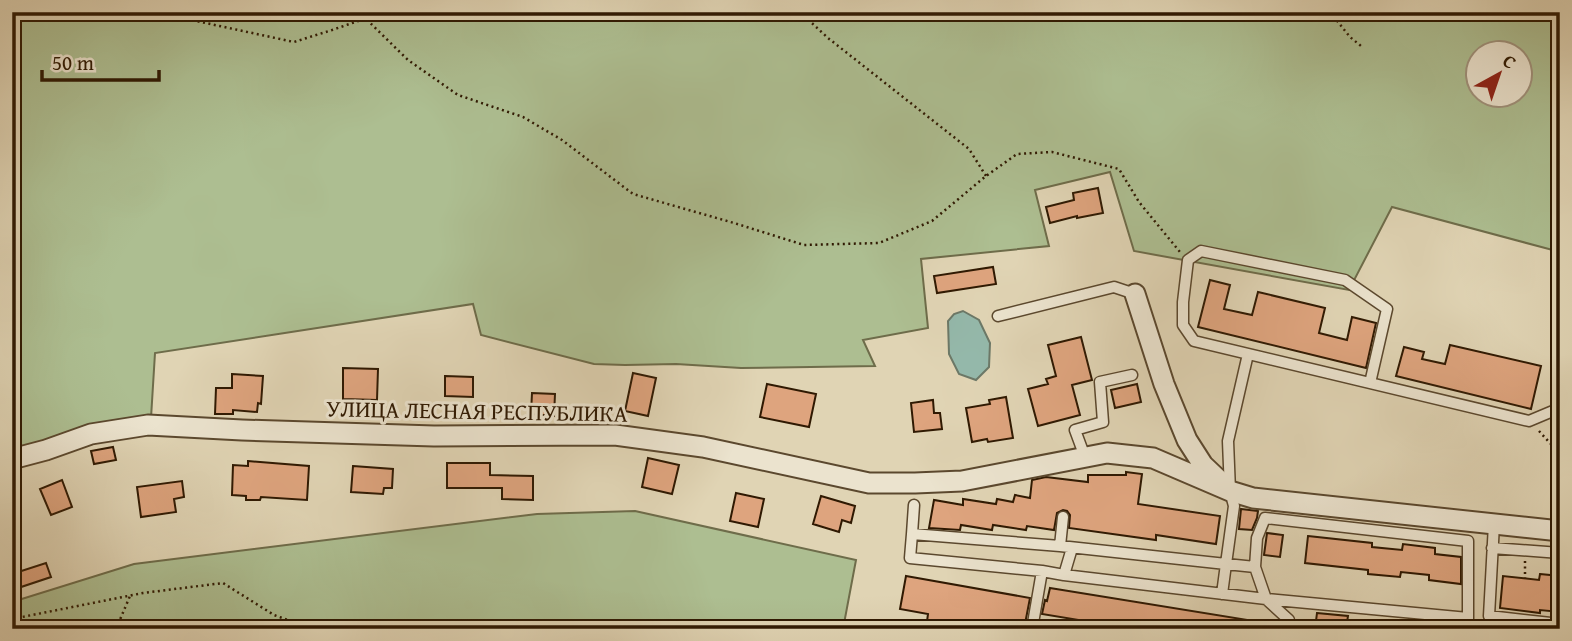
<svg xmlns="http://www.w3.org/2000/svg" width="1572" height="641" viewBox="0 0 1572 641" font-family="'Gentium Book Plus',serif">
<rect width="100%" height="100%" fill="#e0d4b4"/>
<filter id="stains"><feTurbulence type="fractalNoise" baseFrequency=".00286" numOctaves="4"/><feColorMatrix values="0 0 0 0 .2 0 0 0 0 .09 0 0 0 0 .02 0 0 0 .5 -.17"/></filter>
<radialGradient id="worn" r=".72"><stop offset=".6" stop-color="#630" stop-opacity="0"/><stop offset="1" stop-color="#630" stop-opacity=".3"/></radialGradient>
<!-- green -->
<path fill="#adbe91" stroke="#6e6c4a" stroke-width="2" fill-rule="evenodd" d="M12,12h1548v240l-168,-45 -43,83 -215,-39 -24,-79 -75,18 14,56 -128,13 7,69 -65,12 12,26 -134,2 -65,-4 -51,1 -31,-1 -113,-29 -8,-31 -318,49 -4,65 -139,33zM1478,52h42v42h-42z
M635,511l221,49 -13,69h-831v-27l122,-38 403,-50z
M1483,622l77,6v1h-77z"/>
<!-- water -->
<path fill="#94b8aa" stroke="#6c7867" stroke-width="2" d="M963,311l16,9 11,23 -1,24 -13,13 -17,-6 -10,-20 -1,-33 6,-7z"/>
<!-- building -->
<path fill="#dea47e" stroke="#2f1902" stroke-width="2" d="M1098,188l5,25 -26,5v-2l-27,7 -4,-16 28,-7 -1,-7z
M993,267l3,17 -59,9 -3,-17z
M1210,280l20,5 -6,24 28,6 6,-23 67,16 -6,25 28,7 5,-23 24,6 -10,45 -168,-41z
M1081,337l11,43 -20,5 8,30 -42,11 -10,-37 20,-5 -2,-5 10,-3 -8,-31z
M1450,345l91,21 -10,43 -135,-33 8,-29 20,5 -2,7 23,5z
M343,368l35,1 -1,31 -34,-1z
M633,373l23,5 -8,38 -23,-5z
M232,374l31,2 -2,28 -3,-1 -1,9 -24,-2v4h-18l1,-26h16z
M445,376l28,1v20l-28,-1z
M767,384l49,10 -7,33 -49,-10z
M1137,384l4,18 -26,6 -4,-18z
M532,393l23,1 -1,22 -23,-2z
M1006,397l7,41 -25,4 -1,-3 -15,3 -6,-34 24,-4 -1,-4z
M933,400l1,13h6l2,16 -28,3 -3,-29z
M113,447l3,13 -22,4 -3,-13z
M648,458l31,7 -7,29 -30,-7z
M248,461l61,5 -2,34 -46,-3 -1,3h-14v-4l-14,-1 1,-30 15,1z
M447,463h43v12l43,1v24l-31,-1v-11h-55z
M353,466l40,3 -1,19h-8l-1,6 -32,-2z
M1126,472l16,2 -4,30 82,12 -4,28 -60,-9v5l-87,-12 1,-13 -3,-4 -4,-1 -6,3 -3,17 -27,-4 -1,4 -33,-5 -1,5 -31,-5 -1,5 -31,-2 5,-28 29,5v-6l33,5 1,-5 16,3 2,-7 15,3 2,-18 14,-3 42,5v-7h38z
M62,480l10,27 -21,8 -11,-26z
M182,481l2,16 -10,2 2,13 -35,5 -4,-30z
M736,493l28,6 -6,28 -28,-6z
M821,496l34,10 -4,17 -9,-3 -3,12 -26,-8z
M1241,509l17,2 -1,7 -5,12 -13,-1z
M1267,533l16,2 -3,22 -16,-2z
M1308,536l64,7v4l30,3 1,-6 32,4v6l26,3v27l-32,-4v-5l-28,-3 -1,5 -32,-3v-4l-63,-7z
M46,563l5,14 -39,13v-16z
M1540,574l20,2v36l-20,-2v3l-40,-5 3,-32 36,4z
M906,576l124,22 -6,31h-98l2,-15 -28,-5z
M1050,588l210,34 -1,7h-126l-91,-15 3,-14 2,1z
M1317,613l31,3 -2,13h-31z"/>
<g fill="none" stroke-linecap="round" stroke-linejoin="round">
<defs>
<path id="lane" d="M998,316l116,-29 21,7
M1248,354l-20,87 2,50 4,15 -8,58 29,3 2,-29 8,-20 203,23v88
M1370,383l17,-74 -42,-29 -144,-29 -13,9 -5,42v23l11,16 335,80 31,-13
M1085,457l-10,-27 28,-8 -3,-40 32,-7
M1494,524l-5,92 71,8
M912,534l2,-29
M1060,546l3,-29
M1492,548l68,5
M1255,567l11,32 23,21v9
M1064,575l8,-27
M1222,594l4,-30 -166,-18 -148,-12 -2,24 132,13 22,4 202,24 202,19
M1032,629l10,-58"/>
<path id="street" d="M1135,294l29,90 23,56 16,25 19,18
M12,459l34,-9 45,-16 57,-9 94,5 192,6 181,-1 88,12 166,36h46l47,-2 145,-28 46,5 77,33 23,7 307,33"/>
</defs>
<!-- lane casing -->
<use href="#lane" stroke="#5b482e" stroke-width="13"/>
<!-- street casing -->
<use href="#street" stroke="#5b482e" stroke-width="23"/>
<!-- path -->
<path stroke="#2f1902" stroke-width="2.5" stroke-dasharray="2 3.5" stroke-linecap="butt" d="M166,12l21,7 107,23 38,-12 32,-11
M359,12l49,48 50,35 65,22 39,23 71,54 101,29 70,22 75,-2 53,-22 54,-45 31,-22 35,-2 67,17 20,33 41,50
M800,12l28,26 141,111 17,27
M1330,12l20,25 11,9
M1539,431l21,23
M1525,561v18
M1557,565v11
M12,619l131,-26 80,-10 51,32 39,14
M116,629l14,-33"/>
<!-- lane -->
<use href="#lane" stroke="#ebe3ce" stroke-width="10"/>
<!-- street -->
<use href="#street" stroke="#ebe3ce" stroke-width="19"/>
</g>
<g text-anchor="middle" stroke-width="6" stroke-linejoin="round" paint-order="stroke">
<!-- street labels -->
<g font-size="23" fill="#2f1902" stroke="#ebe3ce">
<text transform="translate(477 411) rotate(1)" y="8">УЛИЦА ЛЕСНАЯ РЕСПУБЛИКА</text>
</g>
</g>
<!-- margin -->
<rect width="1572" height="641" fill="none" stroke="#e0d4b4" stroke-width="42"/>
<rect x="14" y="14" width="1544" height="613" fill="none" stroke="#2f1902" stroke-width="3.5"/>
<rect x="21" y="21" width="1530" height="599" fill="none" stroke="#2f1902" stroke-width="2"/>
<!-- north arrow -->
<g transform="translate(1499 74) rotate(40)"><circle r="33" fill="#ebe3ce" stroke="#a0927c" stroke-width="2"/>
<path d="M0-5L12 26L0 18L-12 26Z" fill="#8f2418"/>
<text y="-10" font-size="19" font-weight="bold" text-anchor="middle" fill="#2f1902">С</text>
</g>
<!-- scale -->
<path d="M42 70v10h117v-10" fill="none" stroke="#2f1902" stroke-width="3.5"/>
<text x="52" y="70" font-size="21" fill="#2f1902" stroke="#ebe3ce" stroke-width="5" paint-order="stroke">50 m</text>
<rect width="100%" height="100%" filter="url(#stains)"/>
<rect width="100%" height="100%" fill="url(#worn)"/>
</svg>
